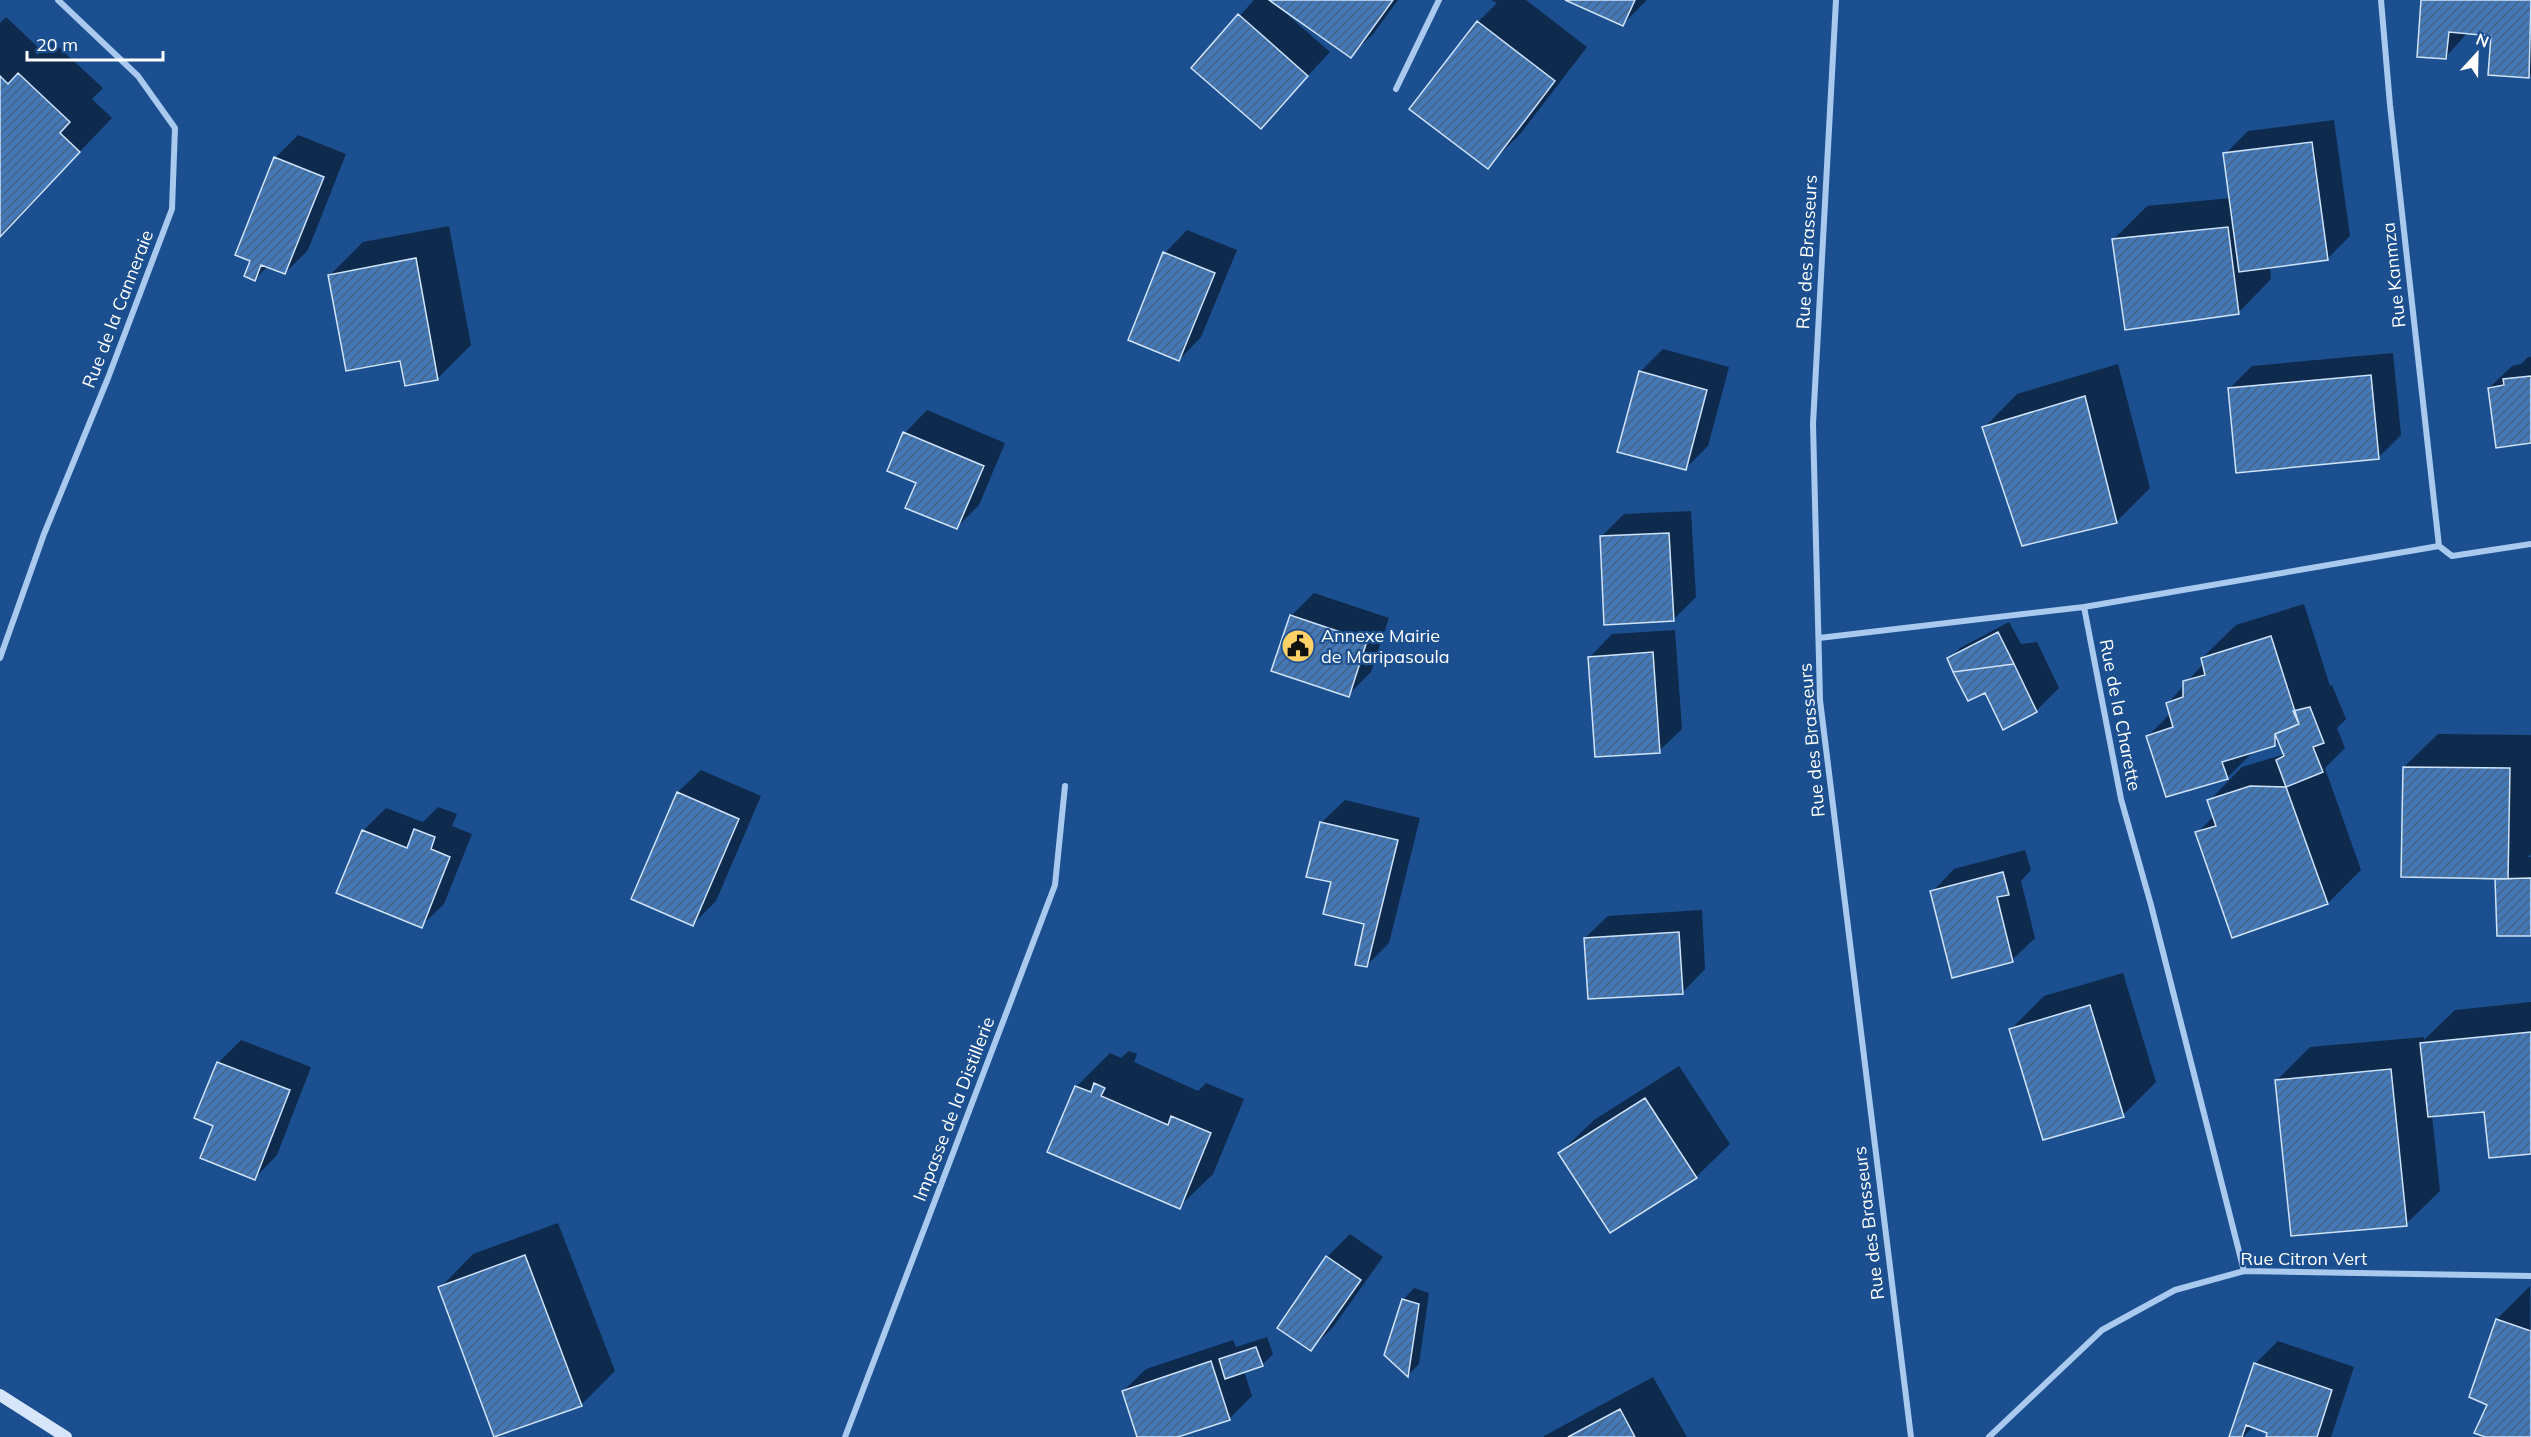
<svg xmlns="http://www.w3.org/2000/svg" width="2531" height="1437" viewBox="0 0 2531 1437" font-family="Mulish,sans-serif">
<defs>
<pattern id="building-hatch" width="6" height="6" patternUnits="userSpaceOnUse" patternTransform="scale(1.5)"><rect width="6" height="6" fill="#4478b7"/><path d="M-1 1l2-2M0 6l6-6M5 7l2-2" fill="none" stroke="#486282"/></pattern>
</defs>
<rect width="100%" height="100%" fill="#1b4f8f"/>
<!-- shadow -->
<path fill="#0007" d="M1254,0h144l-25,34 -23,22 -66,-48 -2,2 48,42 -70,75 -67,-59z
M1491,0h35l61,47 -66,86 -34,34 -9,-145 19,-19z
M1569,0h78l-24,24z
M2423,0h108v74l-2,3 -37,-43 -24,-2 -23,26z
M6,17l36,34 10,-10 51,47 -11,11 20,19 -112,117v-212z
M2334,120l16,116 -23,23 -57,7 1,13 -33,34 -124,-74 33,-33 84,-8 -6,-44 23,-23z
M298,135l48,19 -38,96 -23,23 -17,-7 -13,13 -3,-19 23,-102z
M449,226l22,119 -34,34 -36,-19 -72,-84 34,-34z
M1187,230l50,20 -36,87 -22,23 -14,-107z
M1663,349l66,18 -21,79 -23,23 -45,-97z
M2393,353l8,82 -23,23 -149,-69 23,-23z
M2528,357h3v85l-42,-54 23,-22 9,-2z
M2118,364l32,124 -33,33 -133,-93 33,-34z
M927,410l78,33 -26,62 -22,22 -39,-44 -13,-50z
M1691,511l5,86 -23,23 -72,-83 23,-23z
M1314,593l75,25 -18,54 -23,23 -57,-79z
M2304,604l26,82 2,-1 14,34 -9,9 8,20 -20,20 36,102 -33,33 -131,-70 17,-17 -5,-15 33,-34 43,-13 -6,-14 -5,5 -20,6 -27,27 -79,-42 23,-23 -3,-10 36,-40 -2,-5 34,-33z
M2009,622l12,22 16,-2 22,46 -23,23 -51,-20 -36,-32 11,-11z
M1675,630l7,99 -23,22 -69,-94 22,-23z
M2438,734l93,1v119l-3,3h3v77l-34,-54 2,-3 -95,-110z
M701,770l60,26 -45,105 -23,23 -60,-26 45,-106z
M1345,800l75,18 -31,125 -23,23v-43l-33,-42 -11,-59z
M438,807l19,7 -5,12 20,8 -28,70 -23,22 -83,-34 25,-61 23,-23 37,14z
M2025,850l6,20 -10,11 14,57 -23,22 -80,-68 22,-23z
M1702,910l3,59 -22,23 -98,-54 23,-22z
M2123,973l33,109 -33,33 -112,-86 33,-33z
M2531,1002v151l-46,-43 -53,5 8,76 -34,33 -129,-144 33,-33 114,-10v3l31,-30z
M241,1040l70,27 -34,88 -22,23 -37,-115z
M1129,1051l8,3 -3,8 64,29 8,-8 38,16 -31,75 -34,33 -103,-120 34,-34 11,5z
M1679,1066l51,78 -34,33 -136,-24 34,-33z
M558,1223l57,148 -34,34 -141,-117 33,-34z
M1350,1234l33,23 -50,70 -22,22 -32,-22 48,-70z
M2530,1286l1,151h-42v-33l8,-85z
M1414,1288l15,5 -10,71 -11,11 -5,-75z
M1267,1337l6,17 -11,11 -18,6 8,25 -23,23 -56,18h-35l-15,-46 23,-22 87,-29 3,7z
M2278,1341l76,26 -23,70h-63l1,-5 -16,-5 -10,10h-13l25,-73z
M1653,1377l34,60h-143v-1z"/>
<!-- building -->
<path fill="url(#building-hatch)" stroke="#cfe3fa" stroke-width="1.5" d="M1269,0h124l-42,58z
M1565,0h70l-12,26z
M2421,0h110l-2,78 -41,-3 3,-39 -42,-4 -3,27 -29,-2z
M1238,14l70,62 -47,53 -70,-61z
M1477,21l78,60 -67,88 -79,-60z
M18,73l52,49 -10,11 20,19 -80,85v-161l8,8z
M2312,142l16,118 -89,12 -16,-119z
M274,157l50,20 -39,97 -24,-9 -6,16 -11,-5 6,-15 -15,-6z
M2228,227l11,87 -114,16 -13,-91z
M1163,252l52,21 -36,88 -51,-21z
M416,258l22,122 -33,6 -5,-25 -54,10 -18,-96z
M1639,371l68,19 -21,80 -69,-18z
M2371,375l8,84 -143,14 -8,-85z
M2531,376v67l-35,5 -8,-60 16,-3 -1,-6z
M2085,396l32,127 -95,23 -40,-119z
M903,432l81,34 -27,63 -52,-21 11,-25 -29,-12z
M1669,533l5,88 -70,4 -4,-89z
M1290,615l77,26 -18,56 -78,-26z
M1998,632l16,32 -61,8 -6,-14z
M2271,636l28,88 -24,10v12l-53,16 6,17 -62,18 -20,-61 27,-9 -7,-24 17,-6v-16l22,-6 -4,-17z
M1653,652l7,101 -65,4 -7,-100z
M2014,664l23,48 -34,18 -18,-37 -17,8 -15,-29z
M2310,707l14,36 -11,4 10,25 -37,15 -10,-27 8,-4 -9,-22 24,-10 -6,-13z
M2403,767l107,1 -2,111 -107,-2z
M2250,786l36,1 42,117 -96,34 -37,-106 21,-6 -9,-26z
M677,792l62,27 -46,107 -62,-27z
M1320,822l78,18 -31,127 -12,-2 9,-41 -41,-10 8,-32 -25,-5z
M414,829l21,8 -4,12 19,8 -28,71 -86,-35 26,-63 45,18z
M2003,872l6,23 -12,2 16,65 -61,16 -22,-87z
M2531,878v58h-34l-2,-57z
M1679,932l4,62 -95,5 -4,-61z
M2090,1005l34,112 -81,23 -34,-111z
M2531,1032v122l-42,4 -5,-46 -56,5 -8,-74z
M217,1062l73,28 -35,90 -55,-22 13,-32 -19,-8z
M2391,1069l16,157 -116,10 -16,-156z
M1094,1083l11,5 -4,8 67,29 3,-9 40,17 -31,76 -133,-57 28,-66 16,6z
M1645,1098l52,80 -87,55 -52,-80z
M525,1255l57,151 -88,31 -56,-150z
M1326,1256l35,24 -50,71 -34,-23z
M1402,1299l17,5 -11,73 -24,-22z
M2496,1319l35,12v106h-46l-11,-4 13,-28 -18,-8z
M1256,1347l7,19 -38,13 -6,-20z
M1211,1361l19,59 -52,17h-41l-15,-46z
M2254,1363l78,27 -15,47h-51l1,-4 -21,-8 -4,12h-13z
M1620,1409l15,28h-67z"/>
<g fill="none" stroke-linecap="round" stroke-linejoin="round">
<!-- street -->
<path stroke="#a9c9ee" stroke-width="6" d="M1836,0l-23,424 7,276 91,737
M2381,0l9,105 49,441
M1396,89l43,-89
M2084,607l37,192 30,106 93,366
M1819,638l265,-31 355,-61 13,10 79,-12
M0,658l44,-124 64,-156 64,-169 3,-81 -37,-52 -80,-76
M845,1437l210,-552 10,-99
M1989,1437l113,-107 73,-40 69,-19 287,5"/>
<!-- secondary -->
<path stroke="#d6e6fa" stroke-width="12" d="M0,1395l66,42"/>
</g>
<!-- icons -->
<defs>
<symbol id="civic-disc" viewBox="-11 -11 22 22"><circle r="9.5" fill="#ffd166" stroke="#1b4f8f"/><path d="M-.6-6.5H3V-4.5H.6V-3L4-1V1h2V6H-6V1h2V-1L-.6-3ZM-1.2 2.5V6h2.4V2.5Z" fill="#111"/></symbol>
</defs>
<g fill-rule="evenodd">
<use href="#civic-disc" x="1279" y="627" width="38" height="38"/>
</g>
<g text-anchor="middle" stroke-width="4.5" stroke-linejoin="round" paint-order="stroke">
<!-- street labels -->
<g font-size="18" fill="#fff" stroke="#1b4f8f">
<text transform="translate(1807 252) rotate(-87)" y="6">Rue des Brasseurs</text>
<text transform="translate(2394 275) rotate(-96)" y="6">Rue Kanmza</text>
<text transform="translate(118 309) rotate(-69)" y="6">Rue de la Canneraie</text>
<text transform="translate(2120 715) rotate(79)" y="6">Rue de la Charette</text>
<text transform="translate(1812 740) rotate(-95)" y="6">Rue des Brasseurs</text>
<text transform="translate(954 1109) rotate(-69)" y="6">Impasse de la Distillerie</text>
<text transform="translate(1869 1223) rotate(-97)" y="6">Rue des Brasseurs</text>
<text x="2304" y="1265">Rue Citron Vert</text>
</g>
<!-- poi labels -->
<g font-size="18" fill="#fff" stroke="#1b4f8f" text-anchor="start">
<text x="1321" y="642">Annexe Mairie<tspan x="1321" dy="21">de Maripasoula</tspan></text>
</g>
</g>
<!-- north arrow -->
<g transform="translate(2477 54) rotate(22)" stroke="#1b4f8f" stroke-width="4.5" paint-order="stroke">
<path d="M0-4.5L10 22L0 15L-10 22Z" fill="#ffffff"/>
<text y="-9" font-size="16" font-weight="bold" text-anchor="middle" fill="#ffffff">N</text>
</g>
<!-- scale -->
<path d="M27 51v9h136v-9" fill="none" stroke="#ffffff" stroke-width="3"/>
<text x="36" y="51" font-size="18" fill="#ffffff" stroke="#1b4f8f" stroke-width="4.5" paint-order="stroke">20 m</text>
</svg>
